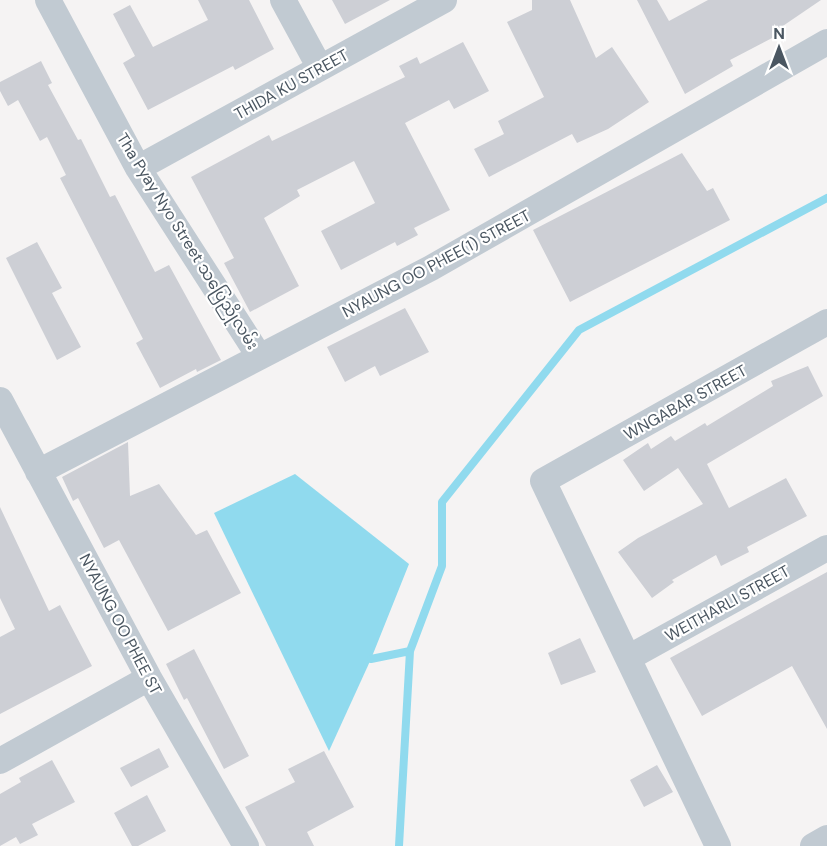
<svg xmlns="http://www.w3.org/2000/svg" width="827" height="846" viewBox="0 0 827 846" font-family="'DM Sans','Noto Sans Myanmar',sans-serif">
<rect width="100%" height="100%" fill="#f5f3f3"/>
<!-- water -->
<path fill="#90daee" d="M295,474l114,90 -38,95 -42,92 -115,-238z"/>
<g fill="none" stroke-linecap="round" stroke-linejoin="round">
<!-- stream -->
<path stroke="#90daee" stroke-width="8" d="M371,659l39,-8 32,-85v-64l137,-172 248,-132
M399,846l11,-195"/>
</g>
<!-- building -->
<path fill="#cdcfd5" d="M198,0h51l25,49 -39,21 -2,-4 -85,44 -25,-47 12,-7 -22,-42 17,-9 23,42 55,-27z
M332,0h58l-45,24z
M532,0h38l26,58 16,-11 37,55 -41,27 -31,14 -5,-9 -83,43 -15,-28 30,-15 -6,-13 46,-24 -37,-75 25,-12z
M637,0h20l12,21 39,-21h113l-47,32 2,4 -46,24 3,6 -48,28z
M463,42l26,49 -35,18 -5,-9 -44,23 45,87 -36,18 4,7 -21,11 -2,-4 -54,28 -20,-39 54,-28 -21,-42 -57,29 3,6 -36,22 35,68 -49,26 -26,-49 10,-5 -43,-81 78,-42 3,6 133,-64 -6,-11 18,-9 3,7z
M41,61l11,22 -4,2 30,55 3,-1 29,58 5,-2 40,77 14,-7 52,95 -24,12 -1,-3 -36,19 -24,-45 7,-4 -83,-161 6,-3 -19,-38 -7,4 -22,-41 -10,6 -8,-15v-9z
M682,153l25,38 6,-3 17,32 -160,82 -37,-72z
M37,242l25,46 -10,5 29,54 -24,13 -51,-102z
M405,308l24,44 -49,24 -5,-10 -30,16 -18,-35z
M808,366l15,30 -116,68 22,44 57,-30 21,38 -60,31 2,5 -28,14 -5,-11 -44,25 2,2 -22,16 -34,-46 20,-14 65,-34 -25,-36 -34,23 -21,-31 25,-17 3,6 20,-13 4,5 30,-18 2,3 66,-40 -2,-5z
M128,442l2,54 29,-12 37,51 11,-5 34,63 -73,38 -49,-91 -15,8 -26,-50 -5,3 -11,-24z
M0,507l49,104 11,-6 32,61 -92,48v-77l15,-8 -15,-31z
M827,572v157l-35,-63 -90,50 -32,-58z
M580,638l16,34 -35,13 -13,-32z
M194,649l55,107 -25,13 -37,-71 -3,2 -18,-36z
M159,748l10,19 -38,20 -11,-19z
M324,751l30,56 -47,25 7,14h-48l-21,-39 50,-25 -7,-13z
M52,760l23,42 -43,22 6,11 -18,9 -4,-7 -16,9v-52l21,-12 -2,-4z
M657,765l16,27 -29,15 -14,-27z
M147,795l19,36 -28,15h-6l-18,-33z"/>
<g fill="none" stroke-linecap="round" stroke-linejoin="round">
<!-- minor -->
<path stroke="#c1cad2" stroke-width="26" d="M48,0l90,168 121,188
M283,0l37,68
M138,168l306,-168
M0,400l149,278 97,168
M38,472l393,-204 396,-226
M628,658l199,-110
M0,761l149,-83
M718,846l-175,-365 284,-159
M813,846l14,-8"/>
</g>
<g text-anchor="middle" stroke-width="4.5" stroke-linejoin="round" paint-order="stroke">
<!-- street labels -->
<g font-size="16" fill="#4a5661" stroke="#fff">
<text transform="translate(291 84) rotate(-29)" y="6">THIDA KU STREET</text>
<text transform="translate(188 241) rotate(58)" y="6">Tha Pyay Nyo Street သပြေညိုလမ်း</text>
<text transform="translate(436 263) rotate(-28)" y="6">NYAUNG OO PHEE(1) STREET</text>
<text transform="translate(685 402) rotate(-29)" y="6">WNGABAR STREET</text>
<text transform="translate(727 603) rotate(-29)" y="6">WEITHARLI STREET</text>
<text transform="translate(121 624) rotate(62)" y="6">NYAUNG OO PHEE ST</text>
</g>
</g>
<!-- north arrow -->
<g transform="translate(779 48)" stroke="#ffffff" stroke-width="4.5" paint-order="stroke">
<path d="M0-4.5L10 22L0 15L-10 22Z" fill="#4a5661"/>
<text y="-9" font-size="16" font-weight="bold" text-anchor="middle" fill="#4a5661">N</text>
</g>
</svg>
